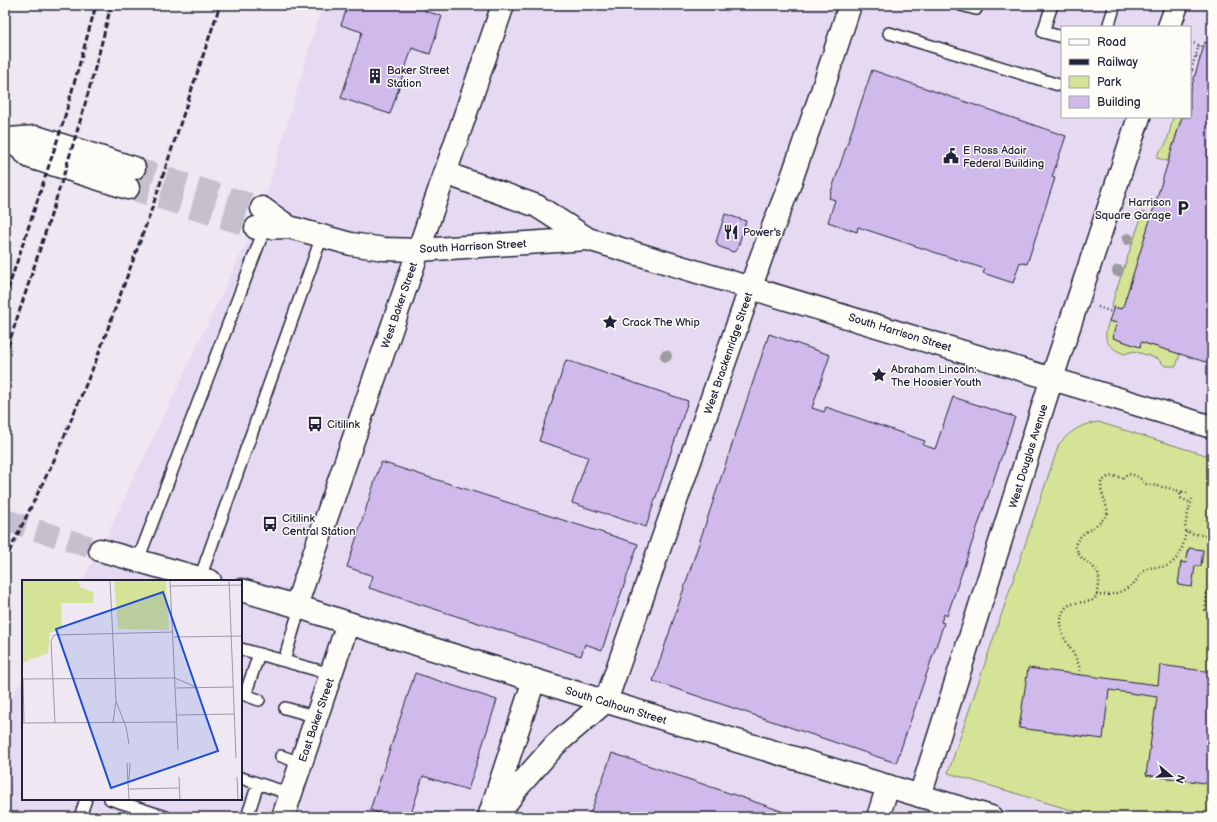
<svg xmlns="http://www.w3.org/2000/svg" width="1217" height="822" viewBox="0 0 1217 822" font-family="'Balsamiq Sans',sans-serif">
<rect width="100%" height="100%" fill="#efe8f3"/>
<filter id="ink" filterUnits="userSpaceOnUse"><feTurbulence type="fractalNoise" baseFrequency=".025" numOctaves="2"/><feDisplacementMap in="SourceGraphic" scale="8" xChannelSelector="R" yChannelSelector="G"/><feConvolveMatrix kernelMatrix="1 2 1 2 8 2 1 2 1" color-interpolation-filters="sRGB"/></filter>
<g filter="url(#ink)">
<!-- built -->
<path fill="#e5daf1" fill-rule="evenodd" d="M322,5h890v812h-1207v-109l18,-30v121h218v-218h-160l22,-38 148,-310 17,-45zM1062,27h128v90h-128z"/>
<!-- green -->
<path fill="#d5e396" stroke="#7c8268" d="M1173,117h9l-14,44 -11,-3c1,-7 5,-9 8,-13 4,-7 6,-20 8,-28z
M1142,212l10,3 -29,92h-1l-1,2 -7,-2 -1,2 -2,-1 4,-14 26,-76z
M1109,321l8,2 -4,12h1v3l26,9 1,-5 39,12 -4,12h-11l-7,-7 -24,-8 -10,3c-18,-8 -22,-15 -15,-33z
M1098,422l114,35v360h-118l-146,-44 111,-329c13,-14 20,-19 39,-22z"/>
<!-- building -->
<path fill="#cfbaeb" stroke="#22223b" d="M348,5h78l-1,6 17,5 -12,38 -18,-6 -22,66 -49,-16 21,-66 -21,-7z
M1205,42l7,2v320l-71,-22 -1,5 -27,-9 1,-3h-1l4,-12 -8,-2 5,-14 7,2 1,-2h1l59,-190h8v-25z
M872,70l194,66 -14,41 3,1 -28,86 -7,-2 -7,21 -30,-10 2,-4 -127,-42 -1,5 -29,-10 7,-22 -6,-2z
M725,214l21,7 -9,29 -4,2 -15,-6 -2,-4z
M769,334l61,21 -18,53 12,4 2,-5 99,34 -2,4 12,4 18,-52 62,20 -68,199 -3,-2 -3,8 3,1 -48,140 -243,-82z
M566,360l122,41 -42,126 -74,-24 16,-46 -49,-16z
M381,462l257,82 -36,106 -17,-6 -4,12 -212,-68 4,-12 -26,-9z
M1189,548l14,2 -2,16h-6l-3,21 -14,-2 3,-23 5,1z
M1160,665l52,7v112l-66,-9 11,-78 -48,-7 -6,49 -84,-11 9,-60 130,17z
M415,673l82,27 -29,90 -45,-14 -13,41h-20l-20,-7z
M612,753l152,52 34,12h-209z"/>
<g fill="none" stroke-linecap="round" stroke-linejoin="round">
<!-- street-tunnel -->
<path stroke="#c6c0ce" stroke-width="22" stroke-dasharray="22 11" stroke-linecap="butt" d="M134,168l128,40
M128,188l128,40"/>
<!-- secondary-tunnel -->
<path stroke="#c6c0ce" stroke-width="22" stroke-dasharray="22 11" stroke-linecap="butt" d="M5,520l95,30"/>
<defs>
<path id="lane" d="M961,5l15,4 2,-4
M1052,5l-9,27 19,5
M1108,27l7,-22
M889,33l173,53
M138,560l128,-335
M200,578l122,-342
M241,649l90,25
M259,654l-14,41 14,5
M284,661l16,-54
M285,708l32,9
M281,756l20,7
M241,778l50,16
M110,799l56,18
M80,817l6,-18
M247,817l11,-33"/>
<path id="street" d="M1169,27l8,-22
M5,138l4,1 27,-2 98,31
M9,139l21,18 98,31
M445,173l92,33 51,33
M262,208l27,19
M256,228l33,-1 62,17 33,5 35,1 169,-11 624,188
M296,606l207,-601
M920,796l132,-418 87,-261
M490,814l44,-134
M283,817l65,-194
M496,817l22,-30 37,-42 51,-44 156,-446 26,-66 34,-98 28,-86
M878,817l10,-31"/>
<path id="secondary" d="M100,550l110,31
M241,590l55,16 52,17 186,57 457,137"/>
</defs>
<!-- lane casing -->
<use href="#lane" stroke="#22223b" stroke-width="14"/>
<!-- street casing -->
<use href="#street" stroke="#22223b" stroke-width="25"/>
<!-- secondary casing -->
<use href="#secondary" stroke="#22223b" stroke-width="25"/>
<!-- path -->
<path stroke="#22223b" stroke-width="2.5" stroke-dasharray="1 3" stroke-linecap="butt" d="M1190,42l14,5
M1196,56l5,2
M1192,70l4,1
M1190,73l9,-28
M1098,307l14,5
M1187,493l-5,-1 -2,2 1,4 10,5
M1192,499c-1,5 -9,27 -6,32 3,3 21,5 26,5
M1212,550l-7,60 7,1
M1096,595c14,1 27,-2 38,-12 4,-4 7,-11 13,-14 9,-4 17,1 26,-7 11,-10 9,-19 14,-31
M1080,675c1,-19 -19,-32 -19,-51 -1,-30 28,-17 34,-26 4,-5 4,-13 4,-18 0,-13 -11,-15 -18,-23 -3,-3 -4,-8 -6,-11 4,-16 27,-19 33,-34l-7,-23v-6c8,-9 11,-7 22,-5l5,-4c8,1 12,3 17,10l24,4 13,4"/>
<!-- lane -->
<use href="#lane" stroke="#fdfcf7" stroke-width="11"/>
<!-- street -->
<use href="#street" stroke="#fdfcf7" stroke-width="22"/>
<!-- secondary -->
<use href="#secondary" stroke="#fdfcf7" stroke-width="22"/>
<!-- rail -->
<path stroke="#22223b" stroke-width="3" stroke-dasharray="6 3" stroke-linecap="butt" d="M5,298l58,-175 33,-118
M5,355c38,-116 78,-231 106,-350
M5,560l51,-104 41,-98 52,-141 71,-212"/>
</g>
<!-- trees -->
<g fill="#9c9b9d">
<circle cx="1128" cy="239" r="6"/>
<circle cx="1118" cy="271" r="6"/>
<circle cx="666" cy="356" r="6"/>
</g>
</g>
<!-- icons -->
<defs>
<symbol id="building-bare" viewBox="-9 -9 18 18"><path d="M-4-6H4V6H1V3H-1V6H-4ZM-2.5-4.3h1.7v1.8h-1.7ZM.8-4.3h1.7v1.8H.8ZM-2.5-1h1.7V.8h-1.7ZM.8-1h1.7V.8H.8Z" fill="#22223b" stroke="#fdfcf7" stroke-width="2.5" paint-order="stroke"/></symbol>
<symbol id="civic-bare" viewBox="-9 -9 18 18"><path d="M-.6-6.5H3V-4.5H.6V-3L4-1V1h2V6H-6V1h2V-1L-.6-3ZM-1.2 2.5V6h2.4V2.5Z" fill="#22223b" stroke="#fdfcf7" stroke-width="2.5" paint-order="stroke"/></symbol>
<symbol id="parking-bare" viewBox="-9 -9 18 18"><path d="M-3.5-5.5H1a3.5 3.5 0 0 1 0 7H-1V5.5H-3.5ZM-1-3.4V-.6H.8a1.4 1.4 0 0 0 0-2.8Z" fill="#22223b" stroke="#fdfcf7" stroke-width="2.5" paint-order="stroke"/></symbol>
<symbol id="restaurant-bare" viewBox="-9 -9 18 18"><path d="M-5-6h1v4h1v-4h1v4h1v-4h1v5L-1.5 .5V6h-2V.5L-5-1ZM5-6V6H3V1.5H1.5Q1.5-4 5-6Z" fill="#22223b" stroke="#fdfcf7" stroke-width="2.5" paint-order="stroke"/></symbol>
<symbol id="sight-bare" viewBox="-9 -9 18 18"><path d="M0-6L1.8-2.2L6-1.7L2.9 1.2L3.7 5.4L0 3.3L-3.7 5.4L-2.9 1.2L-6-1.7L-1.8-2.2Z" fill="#22223b" stroke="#fdfcf7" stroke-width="2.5" paint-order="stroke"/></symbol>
<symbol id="bus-bare" viewBox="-9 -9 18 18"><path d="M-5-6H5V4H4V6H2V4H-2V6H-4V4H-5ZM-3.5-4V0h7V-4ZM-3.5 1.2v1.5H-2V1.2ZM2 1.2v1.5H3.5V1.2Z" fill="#22223b" stroke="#fdfcf7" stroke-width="2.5" paint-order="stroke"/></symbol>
</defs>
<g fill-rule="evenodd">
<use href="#building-bare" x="364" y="65" width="22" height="22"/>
<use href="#civic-bare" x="940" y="145" width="22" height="22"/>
<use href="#parking-bare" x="1172" y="197" width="22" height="22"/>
<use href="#restaurant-bare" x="720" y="221" width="22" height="22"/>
<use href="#sight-bare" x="599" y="311" width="22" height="22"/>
<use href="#sight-bare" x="868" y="364" width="22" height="22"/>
<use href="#bus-bare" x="304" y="413" width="22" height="22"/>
<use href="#bus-bare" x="259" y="513" width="22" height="22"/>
</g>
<g text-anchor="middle" stroke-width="3" stroke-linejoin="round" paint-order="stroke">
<!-- poi labels -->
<g font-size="11" fill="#22223b" stroke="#fdfcf7" text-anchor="start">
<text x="387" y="74">Baker Street<tspan x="387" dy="13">Station</tspan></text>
<text x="963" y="154">E Ross Adair<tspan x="963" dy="13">Federal Building</tspan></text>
<text x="1171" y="206" text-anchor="end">Harrison<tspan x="1171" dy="13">Square Garage</tspan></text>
<text x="743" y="236">Power's</text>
<text x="622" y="326">Crack The Whip</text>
<text x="891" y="373">Abraham Lincoln:<tspan x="891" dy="13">The Hoosier Youth</tspan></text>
<text x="327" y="428">Citilink</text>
<text x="282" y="522">Citilink<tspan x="282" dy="13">Central Station</tspan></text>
</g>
<!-- street labels -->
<g font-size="11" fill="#22223b" stroke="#fdfcf7">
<text transform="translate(473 246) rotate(-3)" y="4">South Harrison Street</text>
<text transform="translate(399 305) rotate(-71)" y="4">West Baker Street</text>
<text transform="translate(900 332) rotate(17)" y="4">South Harrison Street</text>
<text transform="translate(728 353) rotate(-71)" y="4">West Brackenridge Street</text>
<text transform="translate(1028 456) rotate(-73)" y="4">West Douglas Avenue</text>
<text transform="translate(616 705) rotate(17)" y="4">South Calhoun Street</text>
<text transform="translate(316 720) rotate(-71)" y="4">East Baker Street</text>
</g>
</g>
<!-- overview -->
<g transform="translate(22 580)">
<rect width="220" height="220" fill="#efe8f3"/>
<path d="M56,0l2,7 13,5 1,11h-33l1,26 -12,4 -2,20 -15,6 -4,-2 1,3 -8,3v-82zM92,0h52l3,50 -51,-1z" fill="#d5e396"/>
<path fill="none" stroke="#9d99a9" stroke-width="1" d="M88,0l6,121 10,26 3,17M148,0l8,170M207,0l7,178M149,6l71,-1M152,57l68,-1M0,99l153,-1 23,10M1,99l1,44M154,108l58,-1M155,135l57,-1M91,142l3,-21M0,143l155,-1M33,143l-4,-82 3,-6 119,-3M105,183l2,37M157,197l1,23M215,197l1,23M107,200l1,-17M107,209l50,-1"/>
<path fill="#1d4ed8" fill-opacity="0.15" stroke="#1d4ed8" stroke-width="2" d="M141,12l55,159 -107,37 -55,-159z"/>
<rect width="220" height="220" fill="none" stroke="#22223b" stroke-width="2"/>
</g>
<!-- margin -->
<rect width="1217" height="822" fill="none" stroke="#fdfcf7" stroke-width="20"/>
<rect x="10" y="10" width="1197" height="802" fill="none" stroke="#22223b" stroke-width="1.5" filter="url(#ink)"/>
<!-- legend -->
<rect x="1061" y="26" width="130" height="92" fill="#fdfcf7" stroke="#a5a5ac"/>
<rect x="1069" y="39" width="20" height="6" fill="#fdfcf7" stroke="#a5a5ac"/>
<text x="1097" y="46" font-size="12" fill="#22223b">Road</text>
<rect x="1069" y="59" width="20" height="6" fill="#22223b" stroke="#a5a5ac"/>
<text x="1097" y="66" font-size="12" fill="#22223b">Railway</text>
<rect x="1069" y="76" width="20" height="12" fill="#d5e396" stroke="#a5a5ac"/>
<text x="1097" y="86" font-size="12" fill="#22223b">Park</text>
<rect x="1069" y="96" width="20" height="12" fill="#cfbaeb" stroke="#a5a5ac"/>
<text x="1097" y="106" font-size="12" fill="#22223b">Building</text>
<!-- north arrow -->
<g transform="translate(1171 776) rotate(109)" stroke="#fdfcf7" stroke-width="3" paint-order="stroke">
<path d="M0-3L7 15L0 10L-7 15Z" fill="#22223b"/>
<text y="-6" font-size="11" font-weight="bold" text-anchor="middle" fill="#22223b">N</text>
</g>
</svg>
